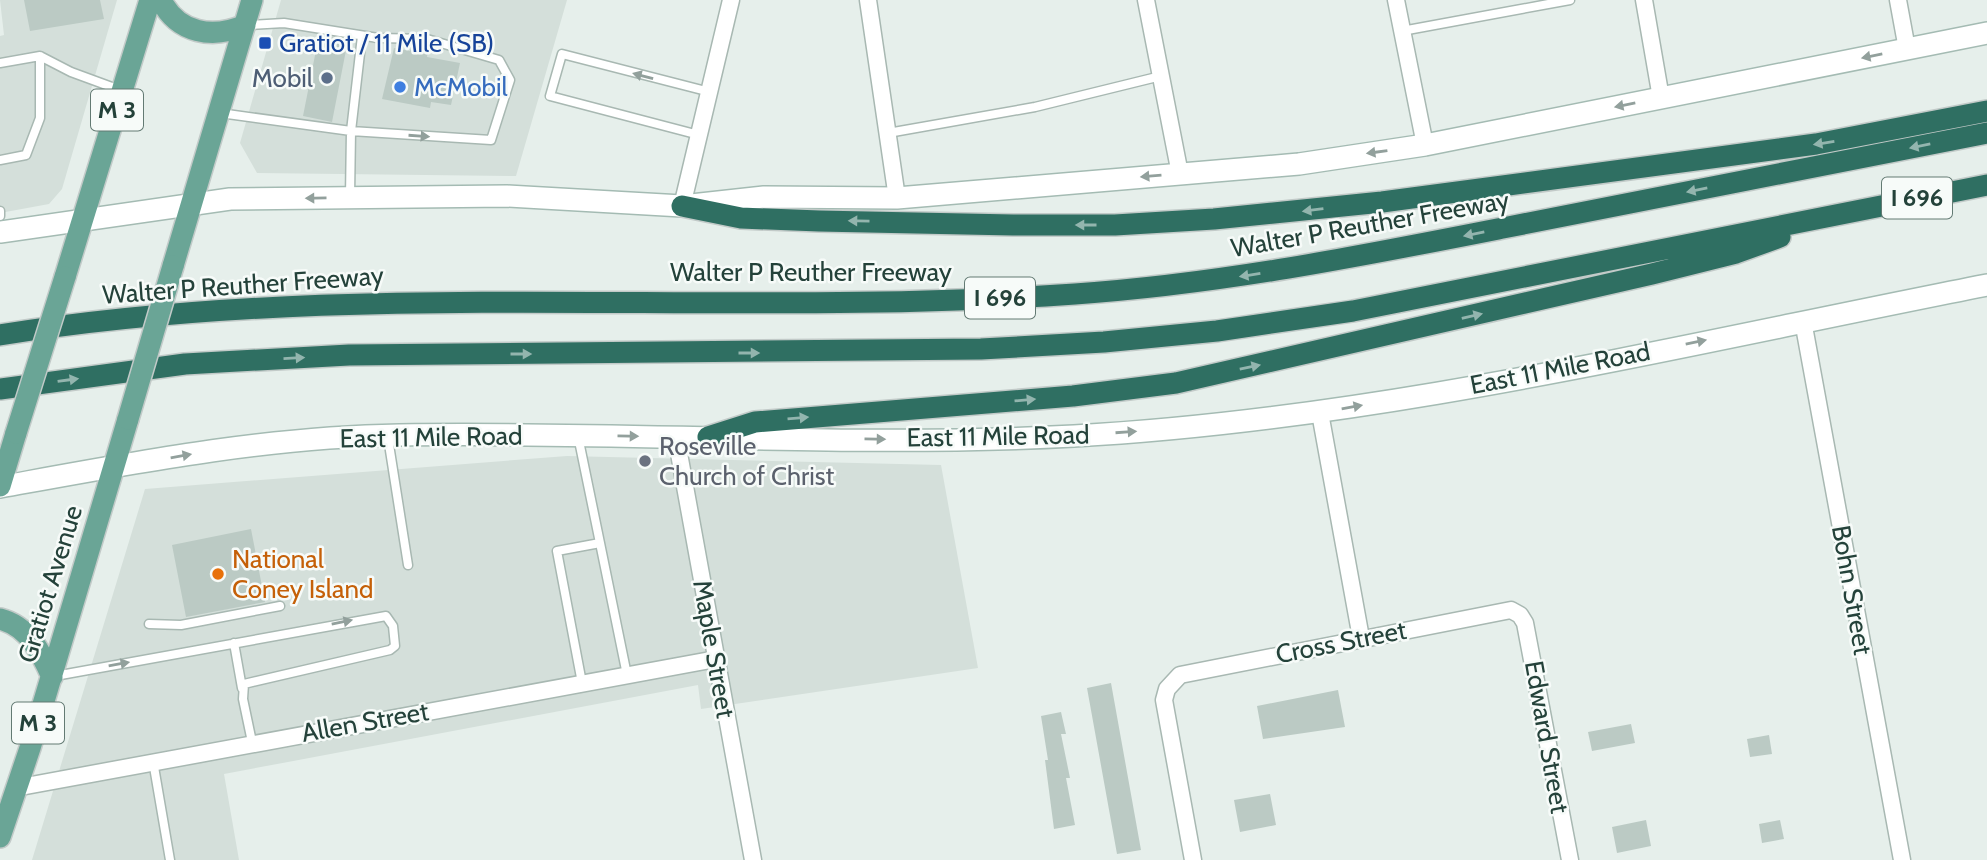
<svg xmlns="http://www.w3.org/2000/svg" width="1987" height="860" viewBox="0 0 1987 860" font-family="Cabin,sans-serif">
<rect width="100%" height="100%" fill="#e6efeb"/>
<!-- built -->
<path fill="#d4dfda" d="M0,0h117l-55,189 -13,15 -49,9v-177l4,-1z
M281,0h286l-51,176 -259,-3 -17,-30z
M567,456l374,9 37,203 -277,41 -3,-24 -474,89 15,86h-207l113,-371z"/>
<!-- building -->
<path fill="#bbcac4" d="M24,0h76l4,19 -74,12z
M319,35l29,5 -16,82 -29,-6z
M411,47l17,3 -1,7 33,6 -9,42 -20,-3 -1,6 -48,-9 12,-51 16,3z
M251,529l14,73 -79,15 -14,-72z
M1111,683l30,167 -24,4 -30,-166z
M1338,690l7,37 -82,12 -6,-33z
M1061,712l5,22h-5l9,44h-4l9,47 -21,4 -9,-69h3l-7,-44z
M1631,724l4,19 -43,8 -4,-19z
M1769,735l3,19 -22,3 -3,-18z
M1270,794l6,31 -36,7 -6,-32z
M1646,820l5,26 -34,7 -5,-26z
M1780,820l4,19 -22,4 -3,-19z"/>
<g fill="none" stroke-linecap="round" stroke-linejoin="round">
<defs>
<path id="service" d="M1402,31l168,-31
M0,63l40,-7 31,16 49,18
M220,113l131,18 140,9 19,-60 -11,-20 -72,-21 -49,-1 -94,-15 -36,2
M888,133l147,-26 126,-31
M699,135l-149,-39 12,-42 148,38
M0,160l26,-5 14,-37v-62
M350,196l1,-65 11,-95
M0,211v5
M578,436l22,107
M388,438l20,127
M149,624l32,1 99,-19
M234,643l8,45
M55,676l331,-60 7,10 2,20 -5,4 -146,34 -1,15 9,43
M582,683l-25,-132 43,-8 27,132
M153,761l17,99"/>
<path id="minor" d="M868,0l29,198
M1146,0l34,174
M1396,0l29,145
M1644,0l17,98
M1898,0l9,49
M682,206l49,-206
M1803,321l99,539
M1320,413l41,225
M676,437l77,423
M15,788l701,-129
M1193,860l-29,-160 3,-11 13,-14 331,-65 9,5 5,8 45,237"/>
<path id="secondary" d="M0,232l230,-33 277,-3 175,10 82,-9 133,1 402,-34 126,-19 562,-112
M0,487c132,-24 265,-50 399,-52 225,-4 450,13 675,1 308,-17 611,-92 913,-151"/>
<path id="primary" d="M161,0c17,34 52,39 84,25
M173,266l79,-266
M65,277l85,-277
M0,486l16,-53
M0,619c28,7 41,33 52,58
M0,837l30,-89 98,-329"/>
<path id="motorway" d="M682,206l59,12 78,3 194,4h102l99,-6 168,-17 434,-58 171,-33
M0,335c356,-58 717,-16 1075,-41 145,-10 286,-38 428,-66 161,-31 323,-64 484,-95
M0,389l185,-25 164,-9 632,-6 123,-7 113,-11 136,-20 634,-126
M708,437l47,-15 318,-26 103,-13 476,-109 84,-21 44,-16"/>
</defs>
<!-- service casing -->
<use href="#service" stroke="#a8b8b2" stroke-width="11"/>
<!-- minor casing -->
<use href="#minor" stroke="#a8b8b2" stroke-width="19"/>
<!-- secondary casing -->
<use href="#secondary" stroke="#a4bbb3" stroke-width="24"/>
<!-- primary casing -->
<use href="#primary" stroke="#c2cac8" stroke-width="24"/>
<!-- motorway casing -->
<use href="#motorway" stroke="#c2cac8" stroke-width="24"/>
<!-- service -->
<use href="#service" stroke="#fff" stroke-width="8"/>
<!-- minor -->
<use href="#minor" stroke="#fff" stroke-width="16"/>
<!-- secondary -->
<use href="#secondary" stroke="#fff" stroke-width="21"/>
<!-- primary -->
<use href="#primary" stroke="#6aa596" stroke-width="21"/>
<!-- motorway -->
<use href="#motorway" stroke="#2f6f62" stroke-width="21"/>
<defs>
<path id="primary-bridge" d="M128,419l45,-153
M16,433l49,-156"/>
</defs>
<!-- primary-bridge casing -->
<use href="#primary-bridge" stroke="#c2cac8" stroke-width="24" stroke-linecap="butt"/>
<!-- primary-bridge -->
<use href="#primary-bridge" stroke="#6aa596" stroke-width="21"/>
</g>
<!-- one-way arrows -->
<defs><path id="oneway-solid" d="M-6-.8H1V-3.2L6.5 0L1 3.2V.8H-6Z" transform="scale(1.75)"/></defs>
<g fill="#92a09c">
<use href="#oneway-solid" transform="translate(1872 56) rotate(169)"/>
<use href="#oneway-solid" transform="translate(643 76) rotate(-165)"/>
<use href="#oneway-solid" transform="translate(1625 105) rotate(169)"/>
<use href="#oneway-solid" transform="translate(419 136) rotate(4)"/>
<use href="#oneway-solid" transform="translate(1377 152) rotate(172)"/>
<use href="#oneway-solid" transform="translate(1151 176) rotate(175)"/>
<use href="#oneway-solid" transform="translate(316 198) rotate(179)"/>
<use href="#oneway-solid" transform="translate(1696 342) rotate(-11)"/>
<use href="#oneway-solid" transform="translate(1352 407) rotate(-10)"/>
<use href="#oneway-solid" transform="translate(1126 432) rotate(-4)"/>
<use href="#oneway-solid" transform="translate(628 436) rotate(1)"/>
<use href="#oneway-solid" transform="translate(875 439) rotate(1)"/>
<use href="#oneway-solid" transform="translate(181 456) rotate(-10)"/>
<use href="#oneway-solid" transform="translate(342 622) rotate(-11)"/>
<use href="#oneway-solid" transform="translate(119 664) rotate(-10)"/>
</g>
<g fill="#93b5ae">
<use href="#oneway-solid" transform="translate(1824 143) rotate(171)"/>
<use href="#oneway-solid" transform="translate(1920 146) rotate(169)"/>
<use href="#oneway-solid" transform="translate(1697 190) rotate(169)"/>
<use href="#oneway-solid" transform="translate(1313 210) rotate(173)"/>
<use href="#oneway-solid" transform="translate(859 221) rotate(-179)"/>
<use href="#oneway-solid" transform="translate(1086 225) rotate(180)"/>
<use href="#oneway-solid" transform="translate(1474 234) rotate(169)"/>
<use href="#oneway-solid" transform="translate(1250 275) rotate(171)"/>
<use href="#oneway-solid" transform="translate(1472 316) rotate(-13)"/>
<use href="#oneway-solid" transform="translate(749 353)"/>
<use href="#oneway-solid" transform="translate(521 354)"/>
<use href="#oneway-solid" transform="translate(294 358) rotate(-3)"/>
<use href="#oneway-solid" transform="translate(1250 367) rotate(-12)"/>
<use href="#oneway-solid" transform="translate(68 380) rotate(-8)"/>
<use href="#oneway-solid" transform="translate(1025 400) rotate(-5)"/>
<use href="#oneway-solid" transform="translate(798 418) rotate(-5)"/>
</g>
<!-- markers -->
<rect fill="#1a4fb4" stroke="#f7fbf9" stroke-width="2.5" x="258" y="36" width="14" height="14" rx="3.5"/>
<circle fill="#5c6f8a" stroke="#f7fbf9" stroke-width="2.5" cx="327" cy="78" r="7"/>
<circle fill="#3f7fe0" stroke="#f7fbf9" stroke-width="2.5" cx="400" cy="87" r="7"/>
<circle fill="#6b7280" stroke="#f7fbf9" stroke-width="2.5" cx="645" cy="461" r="7"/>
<circle fill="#e8710a" stroke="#f7fbf9" stroke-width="2.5" cx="218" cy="574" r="7"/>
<g text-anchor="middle" stroke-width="5" stroke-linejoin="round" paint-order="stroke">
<!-- shield labels -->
<g fill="#f7fbf9" stroke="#637a73" stroke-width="2">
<rect x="91" y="89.5" width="52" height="41" rx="5"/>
<rect x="1882" y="177.5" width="70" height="41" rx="5"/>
<rect x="965" y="277.5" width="70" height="41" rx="5"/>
<rect x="12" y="702.5" width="52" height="41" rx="5"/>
</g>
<g font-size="24" font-weight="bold" fill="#24423a">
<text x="117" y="118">M 3</text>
<text x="1917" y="206">I 696</text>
<text x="1000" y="306">I 696</text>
<text x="38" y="731">M 3</text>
</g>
<!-- transit labels -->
<g font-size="26" fill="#164399" stroke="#f7fbf9" text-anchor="start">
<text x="279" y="52">Gratiot / 11 Mile (SB)</text>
</g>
<!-- service labels -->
<g font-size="26" fill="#4e5e75" stroke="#f7fbf9" text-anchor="end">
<text x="313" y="87">Mobil</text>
</g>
<!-- shop labels -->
<g font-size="26" fill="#366cbe" stroke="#f7fbf9" text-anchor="start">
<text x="414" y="96">McMobil</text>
</g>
<!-- street labels -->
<g font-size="26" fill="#24423a" stroke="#f7fbf9">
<text transform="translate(1370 224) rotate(-10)" y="9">Walter P Reuther Freeway</text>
<text x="811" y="281">Walter P Reuther Freeway</text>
<text transform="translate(243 285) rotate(-4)" y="9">Walter P Reuther Freeway</text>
<text transform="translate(1560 368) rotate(-11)" y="9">East 11 Mile Road</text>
<text transform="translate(998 436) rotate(-1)" y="9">East 11 Mile Road</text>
<text transform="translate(431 437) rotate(-1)" y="9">East 11 Mile Road</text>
<text transform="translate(50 584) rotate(-73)" y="9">Gratiot Avenue</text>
<text transform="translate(1852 590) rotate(80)" y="9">Bohn Street</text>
<text transform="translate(1341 642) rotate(-11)" y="9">Cross Street</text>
<text transform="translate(714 649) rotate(80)" y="9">Maple Street</text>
<text transform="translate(365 722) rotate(-10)" y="9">Allen Street</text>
<text transform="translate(1547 737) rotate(80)" y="9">Edward Street</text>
</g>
<!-- worship labels -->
<g font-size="26" fill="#5b616d" stroke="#f7fbf9" text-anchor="start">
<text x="659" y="455">Roseville<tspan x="659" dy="30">Church of Christ</tspan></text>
</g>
<!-- food labels -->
<g font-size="26" fill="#c56008" stroke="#f7fbf9" text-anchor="start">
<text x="232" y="568">National<tspan x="232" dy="30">Coney Island</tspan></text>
</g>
</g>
</svg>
